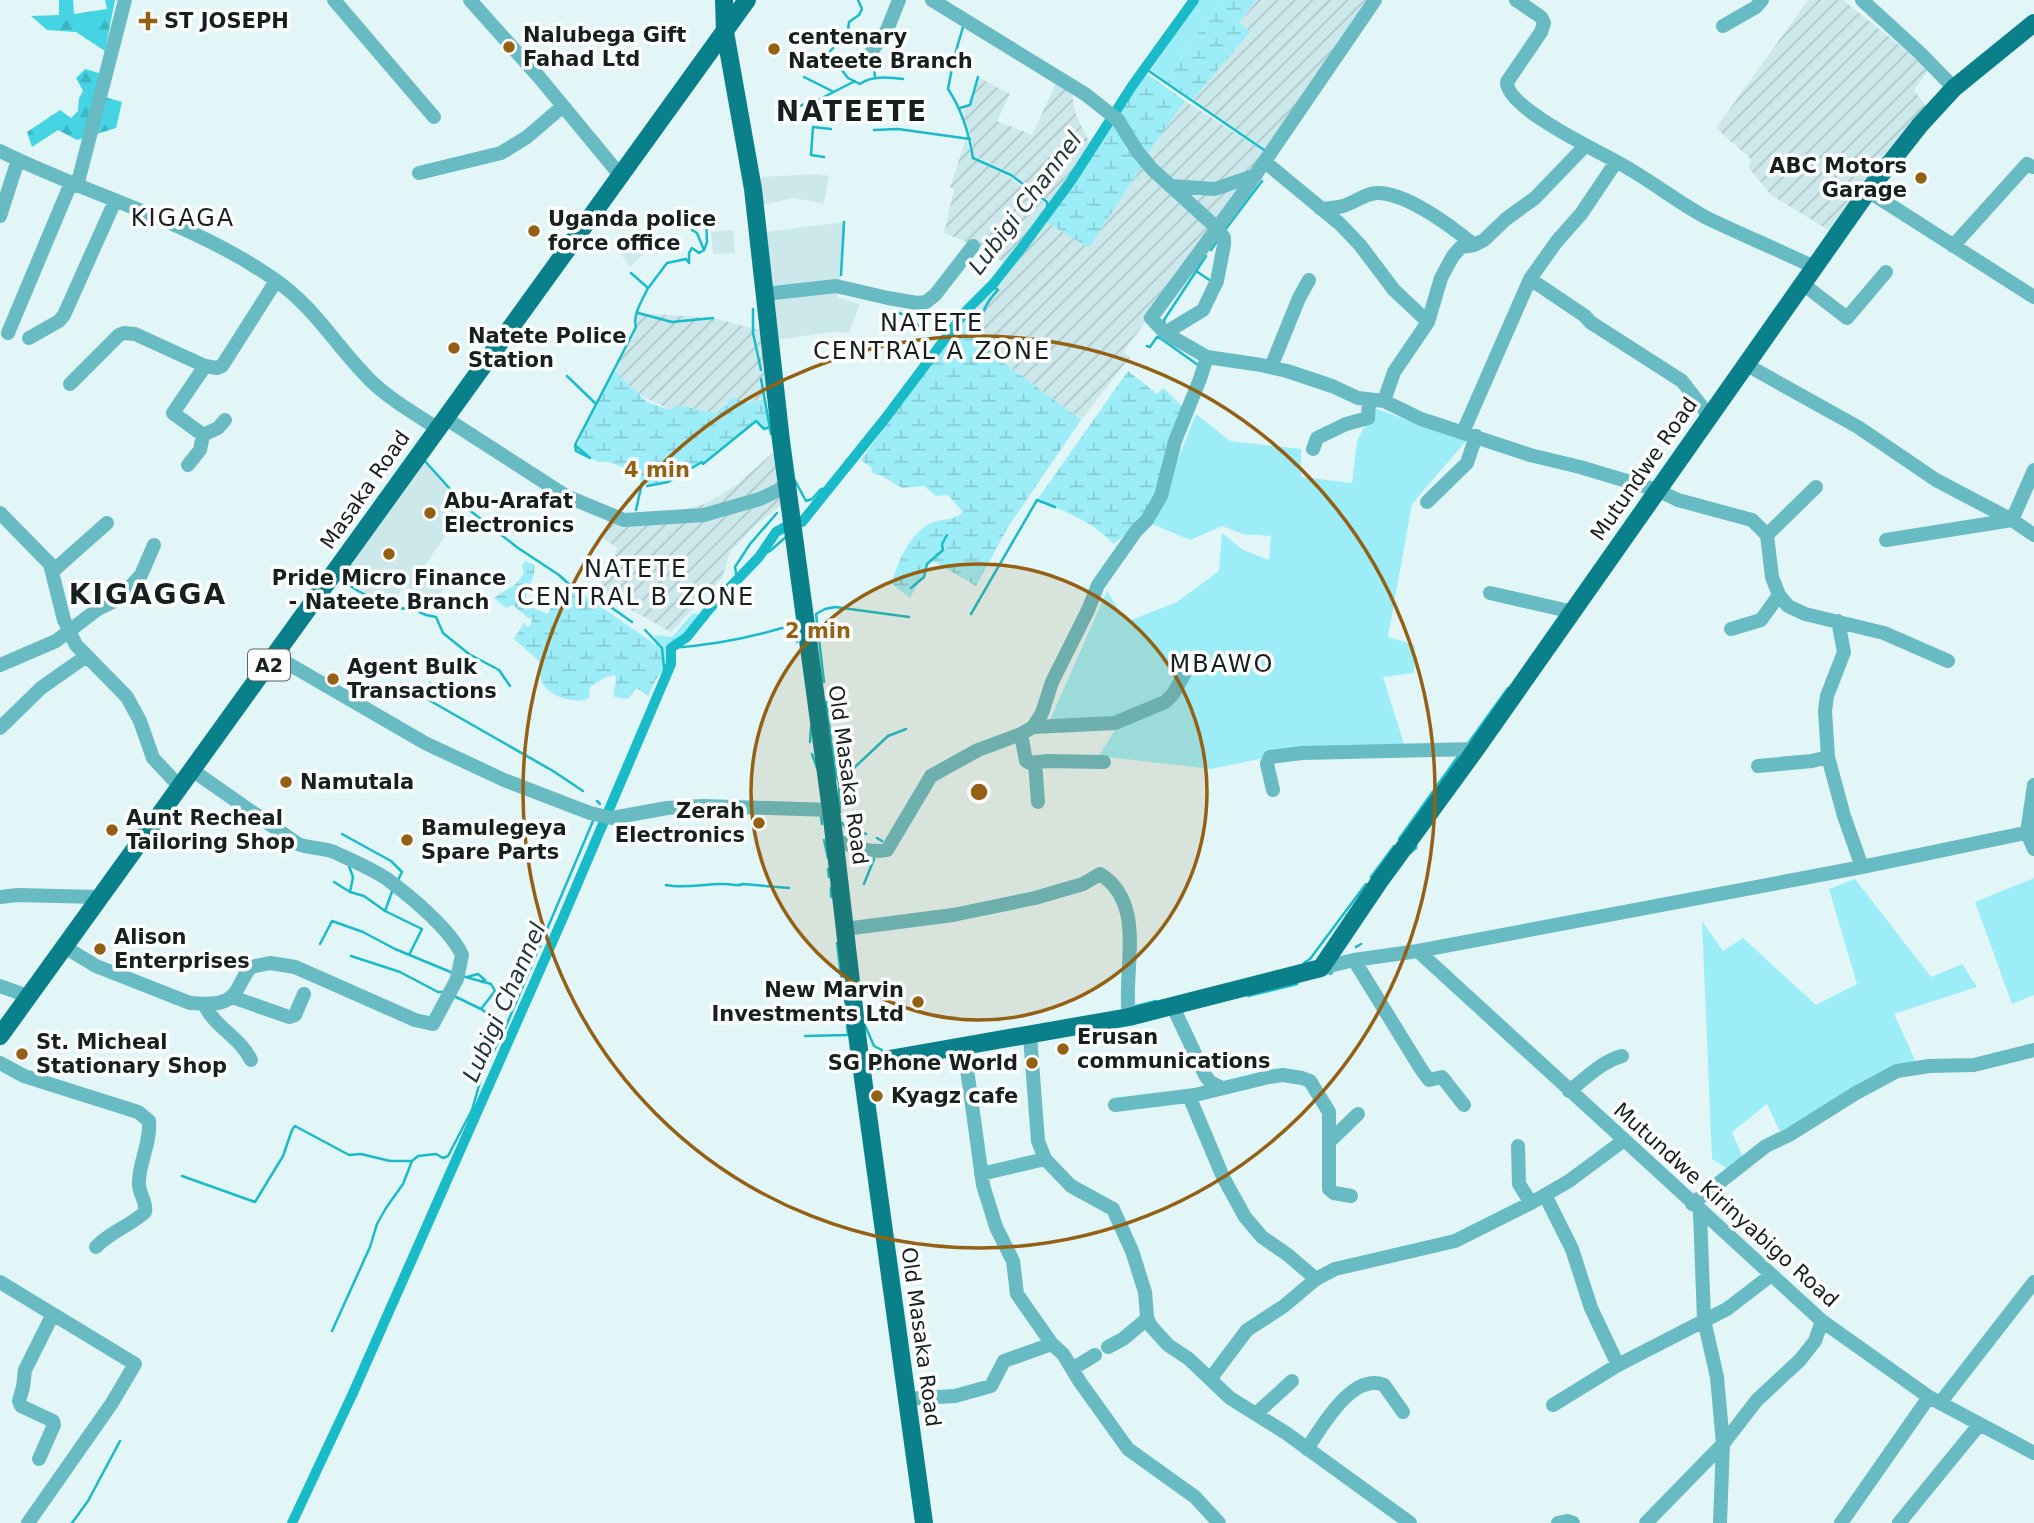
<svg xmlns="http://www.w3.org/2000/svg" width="2034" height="1523" viewBox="0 0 2034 1523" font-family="'DejaVu Sans',sans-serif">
<defs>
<pattern id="industrial-furrows" width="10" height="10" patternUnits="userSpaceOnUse" patternTransform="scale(1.75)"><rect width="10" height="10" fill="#cce8eb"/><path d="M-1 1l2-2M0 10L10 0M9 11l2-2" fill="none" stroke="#aec7c9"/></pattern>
<pattern id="forest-firs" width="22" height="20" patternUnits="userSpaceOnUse" patternTransform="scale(1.75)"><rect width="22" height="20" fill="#45d4e3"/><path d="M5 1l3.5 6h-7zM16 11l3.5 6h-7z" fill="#3cb6c2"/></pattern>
<pattern id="wetland-marsh" width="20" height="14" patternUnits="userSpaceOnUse" patternTransform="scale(1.75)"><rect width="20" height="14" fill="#9cedf7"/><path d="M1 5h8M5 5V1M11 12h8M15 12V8" fill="none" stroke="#86cbd3"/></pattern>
</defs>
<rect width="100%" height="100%" fill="#e2f5f7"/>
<!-- built -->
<path fill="#cce8eb" d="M817,174l12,2 -5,28 -30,-6 -31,7 -2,-28z
M844,222l1,19 -5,42 -68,8 -6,-59z
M638,228l15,17 -23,22 -13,-19z
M733,230l2,23 -22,1 -2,-22z
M839,292l-2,5 23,7 -11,29 -16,-1 -58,8 -3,-44z
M424,460l44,49 -20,23 -25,36 23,16 -11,20 -12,-4 -19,-14 -17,26 -50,-35z"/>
<!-- industrial -->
<path fill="url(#industrial-furrows)" d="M1256,0h116l-106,150 -73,-51 57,-68 -11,-7z
M1808,0h35l86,69 -15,21 13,18 -95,124 -61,-37 -22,-27 2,-9 -35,-31z
M978,77l32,17 -13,27 35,14 25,-54 14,9 5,25 15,30 -41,61 -1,-4 -40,-30 -35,-16 -3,-21 -7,-14 -1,-11 7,-5z
M1185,101l78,50 2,6 -46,66 -73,-67z
M966,139l7,20 36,18 37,27 1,7 -41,53 -20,-14 -42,-17 10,-43 -4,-3z
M1142,166l73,62 -92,124 7,5 -49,63 -81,-60 -16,-15 -2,-16 -13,-12 30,-34 46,-62 44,27z
M637,313l76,5 50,13 6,67 -21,4 1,2 -23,-2 -11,11 -45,-3 -35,-18 -21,-21 22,-44 -2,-6z
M775,451l8,53 -26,20 -27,28 -8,26 -51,54 -74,-41 21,-43 -17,-11 8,-15 34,-2 62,-16 30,-18z"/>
<!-- green -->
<path fill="#9cedf7" d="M1198,0h23l-56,80 -14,-10z
M1374,408l92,33 -54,63 -24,133 27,8 -1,28 -31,4 21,67 -91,4 -102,21 -112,-13 16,-26 -66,-8 58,-131 19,31 51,-20 42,-31 3,-38 21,17 26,10 2,-24 -28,-2 -21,-8 -32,14 -38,-16 44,-110 34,27 71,8v28l51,6 5,-42z
M2034,878v117l-22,9 -37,-102z
M1855,879l76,98 31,-13 15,23 -83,27 21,46 -134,74 -14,-30 -35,28 11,26 -16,10 -15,-9 -10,-238 21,30 20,-13 73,67 41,-21 -28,-95z"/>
<!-- forest -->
<path fill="url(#forest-firs)" d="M59,0h14l1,14 33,-5 -2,-9h10l-10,51 -29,-19 -29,-2 -16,-14 28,-1z
M85,69l14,4 6,24 17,5 -6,26 -39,12 -19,-10 -26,17 -5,-15 33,-22 11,8 7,-7 1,-13 4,-7 -7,-13z"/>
<!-- wetland -->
<path fill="url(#wetland-marsh)" d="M1221,0h35l-17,23 12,8 -58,68 -28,-19z
M1146,73l39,28 -39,55 -28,-41z
M1114,121l12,28 16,17 -53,82 -44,-27z
M969,317l13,12 2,16 16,15 81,60 -73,107 -32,59 -45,-26 -21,38 -18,-14c4,-20 19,-52 39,-61 13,-6 19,0 32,-11l-15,-17 -12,1 -12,-10 -22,2 -22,-13 -8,-2 -1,-6 -10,-7 48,-67z
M614,371l33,31 23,8 7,-5 38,8 18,-15 13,5 19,-4 5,28 -6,2 -8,-8c-16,19 -91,71 -114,62l-3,-9 -30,-12h-10l-23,-11 9,-24 -2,1z
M1128,371l29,23 6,-6 21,20 -21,69 -18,42 -32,25c-15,-20 -53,-35 -76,-44z
M525,561l9,4v9l-11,30 25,10 5,-13 14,-13 13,4 76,53 -2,-10 18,2 21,-24 11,3 -17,21 -16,11c0,18 2,15 -11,26 -5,5 -9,16 -12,22l-11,-8 -9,11 -14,-2c-2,-8 4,-14 1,-22l-9,2 -16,10 -1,11c-14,7 -38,-1 -46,-14 -4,-7 -3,-16 -4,-23l-25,-22 11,-18v5h5l2,-5 -1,-3h-3l-15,-13 -7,3 -12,-10 22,-14 8,-11 -2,-7z"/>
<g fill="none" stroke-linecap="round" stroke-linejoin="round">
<!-- stream -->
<path stroke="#19bbc9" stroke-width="2.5" d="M963,27l-9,31 -6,31c14,21 21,44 25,69l38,17 36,27 1,11
M842,38l6,-8 1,-8 10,-7 3,-6 -4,-9
M834,47l-15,16 7,4 15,2 7,9 12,6c11,-9 30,-7 43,-5
M870,62l4,5 1,11
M1146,69l118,81
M804,77l28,14
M960,108l10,-3 8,-28
M778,113l40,-13 37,-19
M874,130l24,-1 72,10
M824,157l-13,-2 2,-28 18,2
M1225,230l37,-49
M704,250l3,-8 -1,-30
M1211,250l6,-9
M1196,271l15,10
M841,275l3,-53
M649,287l18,-24 19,-4 3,4v-10l3,-5 7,5 5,-3 -7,-17 -5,-3
M753,309v24l8,37
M897,312l9,4 17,13
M638,313l34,9 41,-4
M1165,324l-1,-4 42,-64
M980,327c1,-15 7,-26 18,-37l-6,-4
M1147,346l3,1 7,-10 3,1 38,27
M567,376l28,27
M761,379l10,55
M575,445l15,13 -14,-7 -1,-6 61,-118c-4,-12 7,-28 12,-39l-17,-15
M424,460l44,49 50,39 41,27 11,10 18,6 44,31
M794,479l12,22 6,-2 9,-10h7
M647,486l21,-4 34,-20 1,2 53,-43 8,8 6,-2
M636,510l6,-27
M759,557l11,-6 17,-15
M737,578l-2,-11 15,-23 27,-31
M340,579l18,12 35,17 20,1 13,6 10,2 7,16 26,21 30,16 11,16
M911,588l13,-11 3,-13 16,-14 -1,-6 5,-9
M971,614l66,-114 18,7
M795,624l2,18
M645,630l17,18 3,29
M671,648c44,-3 85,-11 127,-25
M824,682l-8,-68 9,-5 10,-2 74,10
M430,683l-4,9 1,7 126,72 30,20
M826,702l10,73 3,7
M810,742l1,-15
M1467,745l41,-57
M812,754l5,14
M597,801l3,3
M840,812l-1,-30 49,-46 18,-7
M821,816l1,8
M842,823l3,4 6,2
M859,831l7,3
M342,834l49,27 11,11 -4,8
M877,838l5,3
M1399,839l60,-84
M824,840l4,18
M1410,853l6,-5v-6
M349,866l4,11 -3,15
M828,869l1,8
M1371,877l23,-31
M334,882l16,10 14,4 21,15 37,18 -13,26
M864,884l10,-25
M666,885c20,4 40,-2 60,-1 7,0 10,3 17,0l46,4
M831,888v9
M385,911l8,-22
M837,943l5,40
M320,944l12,-23 31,11 32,17 58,24
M1356,947l5,-3
M351,956l49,16 38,20h6
M1304,963l6,-4 56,-75
M1330,974l2,-1
M462,976l29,8 4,7 -14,18
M467,977l11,-3 7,6 -3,2
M454,996l27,13 25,17
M1248,996l49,-12
M1132,1007l24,-6
M864,1023l10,23 8,4
M805,1036l43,-1 -3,-27
M182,1176l73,26 28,-46 9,-26 3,-4 54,29 12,-1 29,7h22
M332,1331l38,-84 7,-23 9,-16 17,-24 9,-23 6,-5 18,-2 7,4 5,-2 24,-46 10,-35 24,-49 87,-205
M72,1523l16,-22 32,-60"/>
<!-- canal -->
<path stroke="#19bbc9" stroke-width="10" d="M802,522l82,-102 82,-109 28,-28 29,-37 48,-65 61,-95 62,-86
M292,1523l61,-130 209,-473 109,-256v-16l16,-11 24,-30 48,-50 17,-25 11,-6"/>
<!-- minor -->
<path stroke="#68bac3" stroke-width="14" d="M334,0l100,117
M470,0l69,77 81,98
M932,0l153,94 33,26 19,31 15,18 66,60 6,9v7l-7,36 -14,29 -38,23
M1375,0l-132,193 -92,125 14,15 42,24 54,8 26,6 45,15 26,12 26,3 37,18 109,36 50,12 77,23 21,10 74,20 15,15 5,42 7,18 9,11 17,8 79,19 64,28
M1516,0l25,17 3,6 -3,9 -34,50c-1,27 96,71 119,85 28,16 53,36 81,51 35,17 72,32 107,49
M1862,0l59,54 33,34
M1723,26l33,-19 6,-7
M864,62l23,-32 12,-30
M0,151c90,45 191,70 274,128 43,30 62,68 98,103 19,18 43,32 65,46
M1265,162l75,62 20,21 34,45 34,32
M419,173l82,-20 26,-16 36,-31
M77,186l48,-186
M1170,186l45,3 41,-14
M1868,191l166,106
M1321,209c7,-1 15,-1 22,-3 12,-3 23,-14 36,-13 29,1 73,34 95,52
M0,216l18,-56
M1953,246l74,-82 6,3
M1530,279l55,37 5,6 92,59 27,35
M1803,284l44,34 39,-46
M765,294l71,-8 52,12 29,5 9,-1 9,-7 38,-49
M8,333l63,-150
M29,338l30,-17 5,-6 51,-114
M1745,364l113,63 78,53 76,40 22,15
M1271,367l28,-69 10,-18
M70,384l49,-49 5,-2 11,1 70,32 12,2 5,-2 54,-85
M1384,401l10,-29 34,-50 13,-44 12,-22 8,-9 13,-2 10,-5 22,-21 29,-21 50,-52
M445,418l121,78 58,24 80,-5 56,-16 27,-13
M1463,432l67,-153 27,-38 24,-27 35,-52
M203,435l15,-7 7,-8
M1313,449l4,-11 29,-14 22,-6 1,-18
M188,465l12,-15 3,-15 -30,-22 32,-47
M1427,502l40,-39 9,-27
M0,513l50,51 14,56 12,25 51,52 13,24 13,37 27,29
M2012,520l22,-50
M1767,535l49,-48
M1886,540l126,-20
M53,571l54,-48
M1490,593l83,19
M1838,621l6,31 -17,44 -2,15 3,46 16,59 18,51
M1731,629l30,-9 18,-25
M275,656l150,87 79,37 86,33 22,5 55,-10 36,-2 128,4
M0,665l56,-24 42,-32 21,-10 22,-24 13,-30
M1033,727l82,-4 50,-21 8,-8 11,-19
M0,728l41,-40 44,-31
M1021,734l5,27 4,2 17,-2 57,1
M1035,762l3,40
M1758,766l54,-5 16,-4
M2034,785l-7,48 7,16
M1273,790l-6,-26 3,-7 32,-4 174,-4
M834,840c17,5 35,14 53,10l44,-74 47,-26 43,-16 12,-7 9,-14 10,-31 36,-72 10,-25 38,-54 11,-11 14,-24 14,-55 25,-62 7,-22
M0,897l18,-2 80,2
M845,929l108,-14 82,-17 48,-14 17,-10c48,30 22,97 29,143
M63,946l33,20 94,37c12,1 32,3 41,-6 9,-7 11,-21 20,-30l19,-4 25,4 120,53 18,4 24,-45 5,-24c-12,-26 -52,-59 -75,-76 -16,-11 -36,-19 -53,-27 -12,-5 -24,-3 -36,-8l-106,-74
M1418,951l404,370 107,76 105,56
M1354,960l67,109 8,11 13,-3 22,28
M1321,968l33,-8 64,-9 444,-84 172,-36
M0,986l28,10
M232,997l57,20 6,-2 9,-21
M204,1004c10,23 36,33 47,56
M1173,1007l32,68 5,7 12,6
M1030,1036l8,105 7,18 26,27 42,23 19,42 13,41 2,25 3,8 18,20 21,14 41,39 56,35 124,90
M964,1047l19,138 13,42 17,34 4,33 35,50 11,10 17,28 48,67 67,48 24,26
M0,1063l24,13 114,36 11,9c2,22 -11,44 -10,63 0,11 8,17 6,28 -15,14 -35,20 -49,35
M1569,1091c18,-13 31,-29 53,-35
M1189,1096l34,81 22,40 17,20 26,18 28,24
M1115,1105l80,-10 74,-18 14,-2 19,3 8,3 19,31v77l5,4 17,3
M1329,1142l29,-28
M1518,1146l1,38 12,19
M981,1174l64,-15
M1545,1195l27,54 19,59 27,57
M1692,1204l74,-58 23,-11 67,-42 41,-22 32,-5 45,-1 60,-15
M0,1282l135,82 -23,39 -84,120
M1108,1347l15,-8 24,-20
M1072,1369l23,-14
M1211,1378l36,-48 37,-24 32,-27 19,-10 120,-28 76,-38 38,-22 54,-40
M905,1399l50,-3 36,-10 13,-25 48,-17
M1940,1403l94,-121
M1553,1405l65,-40 109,-56 43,-33
M1257,1413l35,-32
M1307,1449c14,-21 45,-77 77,-64l19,27
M39,1459l15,-34 -1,-4 -32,-15 -2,-5 4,-14 2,-17 27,-54
M1558,1523l9,-2 6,2
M1646,1523l77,-79 -6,-67 -13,-57 -4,-108
M1720,1523l3,-79 34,-44 43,-40 15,-19 7,-20
M1841,1523l88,-126
M1899,1523l80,-98"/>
<!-- major -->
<path stroke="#09808a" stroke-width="18" d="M724,0l1,32 28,157 28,252 50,369 27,232 66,481
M0,1036l747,-1036
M861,1064l268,-47 192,-49 58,-86 97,-133 392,-558 52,-66 34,-37 80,-65"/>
</g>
<!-- distance rings -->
<circle cx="979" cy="792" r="228" fill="#946014" fill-opacity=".12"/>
<g fill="none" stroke="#946014" stroke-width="3.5">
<circle cx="979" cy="792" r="228"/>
<circle cx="979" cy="792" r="456"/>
</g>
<!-- markers -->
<g fill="#946014" stroke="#fefefe" stroke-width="2.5">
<path d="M144.5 10.5h7v7h7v7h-7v7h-7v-7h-7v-7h7z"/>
<circle cx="509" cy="47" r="7"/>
<circle cx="774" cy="49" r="7"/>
<circle cx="1921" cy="178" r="7"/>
<circle cx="534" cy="231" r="7"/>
<circle cx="454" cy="348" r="7"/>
<circle cx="430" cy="513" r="7"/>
<circle cx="389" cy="554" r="7"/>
<circle cx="333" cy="679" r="7"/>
<circle cx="286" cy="782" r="7"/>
<circle cx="759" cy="823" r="7"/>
<circle cx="112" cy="830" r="7"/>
<circle cx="407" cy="840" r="7"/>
<circle cx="100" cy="949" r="7"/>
<circle cx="918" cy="1002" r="7"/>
<circle cx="1063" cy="1049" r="7"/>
<circle cx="22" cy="1054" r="7"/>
<circle cx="1032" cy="1063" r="7"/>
<circle cx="877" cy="1096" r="7"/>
</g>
<g text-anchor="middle" stroke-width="7" stroke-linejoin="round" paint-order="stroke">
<!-- shield labels -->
<rect fill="#fefefe" stroke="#5d6262" stroke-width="2" x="248" y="649.5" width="42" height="31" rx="5"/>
<g font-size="19" font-weight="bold" fill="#181f1f">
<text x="269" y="672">A2</text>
</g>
<!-- poi labels -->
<g font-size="21" font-weight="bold" fill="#181f1f" stroke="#fefefe" text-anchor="start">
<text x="164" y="28">ST JOSEPH</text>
<text x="523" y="42">Nalubega Gift<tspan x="523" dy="24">Fahad Ltd</tspan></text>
<text x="788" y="44">centenary<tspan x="788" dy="24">Nateete Branch</tspan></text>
<text x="1907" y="173" text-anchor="end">ABC Motors<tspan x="1907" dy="24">Garage</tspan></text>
<text x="548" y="226">Uganda police<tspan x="548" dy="24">force office</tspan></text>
<text x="468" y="343">Natete Police<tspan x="468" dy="24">Station</tspan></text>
<text x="444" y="508">Abu-Arafat<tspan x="444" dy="24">Electronics</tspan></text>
<text x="389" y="585" text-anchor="middle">Pride Micro Finance<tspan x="389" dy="24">- Nateete Branch</tspan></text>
<text x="347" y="674">Agent Bulk<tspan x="347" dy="24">Transactions</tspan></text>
<text x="300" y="789">Namutala</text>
<text x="745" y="818" text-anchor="end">Zerah<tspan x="745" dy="24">Electronics</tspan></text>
<text x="126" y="825">Aunt Recheal<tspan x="126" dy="24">Tailoring Shop</tspan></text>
<text x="421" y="835">Bamulegeya<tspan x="421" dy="24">Spare Parts</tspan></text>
<text x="114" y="944">Alison<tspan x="114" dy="24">Enterprises</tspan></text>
<text x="904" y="997" text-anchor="end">New Marvin<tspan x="904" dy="24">Investments Ltd</tspan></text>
<text x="1077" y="1044">Erusan<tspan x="1077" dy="24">communications</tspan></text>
<text x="36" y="1049">St. Micheal<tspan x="36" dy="24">Stationary Shop</tspan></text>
<text x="1018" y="1070" text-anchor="end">SG Phone World</text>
<text x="891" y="1103">Kyagz cafe</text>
</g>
<!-- street labels -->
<g font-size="21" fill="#181f1f" stroke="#fefefe">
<text transform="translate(1644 469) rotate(-55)" y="7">Mutundwe Road</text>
<text transform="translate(365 490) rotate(-55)" y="7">Masaka Road</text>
<text transform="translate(848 775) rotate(82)" y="7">Old Masaka Road</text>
<text transform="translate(1726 1205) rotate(42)" y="7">Mutundwe Kirinyabigo Road</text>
<text transform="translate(921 1337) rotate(82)" y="7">Old Masaka Road</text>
</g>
<!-- water labels -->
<g font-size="23" font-style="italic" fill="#21383b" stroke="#fefefe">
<text transform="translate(1025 203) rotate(-53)" y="8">Lubigi Channel</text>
<text transform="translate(504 1002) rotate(-66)" y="8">Lubigi Channel</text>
</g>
<!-- quarter labels -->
<g font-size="24" letter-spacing="2" fill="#181f1f" stroke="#fefefe">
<text x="183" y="226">KIGAGA</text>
<text x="932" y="331">NATETE<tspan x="932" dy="28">CENTRAL A ZONE</tspan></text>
<text x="636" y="577">NATETE<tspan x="636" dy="28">CENTRAL B ZONE</tspan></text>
<text x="1222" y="672">MBAWO</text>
</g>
<!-- district labels -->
<g font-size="28" font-weight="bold" letter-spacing="2" fill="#181f1f" stroke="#fefefe">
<text x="852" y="121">NATEETE</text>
<text x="148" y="604">KIGAGGA</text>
</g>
</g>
<circle cx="979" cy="792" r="10" fill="#946014" stroke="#fefefe" stroke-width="3.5"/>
<g font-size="21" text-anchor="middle" font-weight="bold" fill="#946014" stroke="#fefefe" stroke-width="7" stroke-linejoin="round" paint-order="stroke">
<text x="657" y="477">4 min</text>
<text x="818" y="638">2 min</text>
</g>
</svg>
